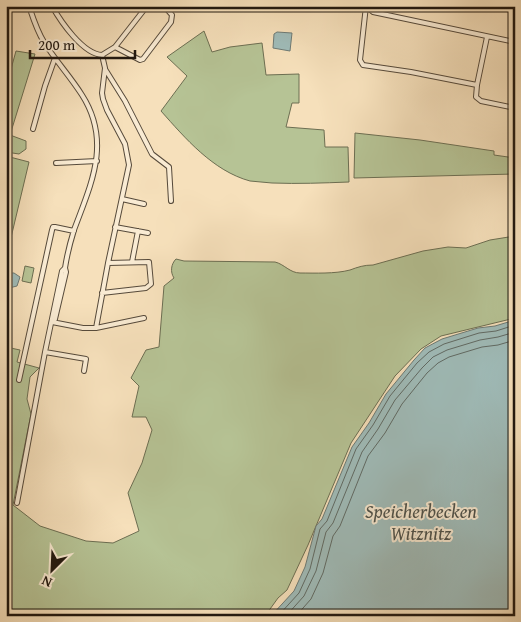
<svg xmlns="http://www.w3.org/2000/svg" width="521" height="622" viewBox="0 0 521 622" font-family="'Gentium Book Plus',serif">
<rect width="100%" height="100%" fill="#f6e0bb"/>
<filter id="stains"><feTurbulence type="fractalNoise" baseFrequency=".004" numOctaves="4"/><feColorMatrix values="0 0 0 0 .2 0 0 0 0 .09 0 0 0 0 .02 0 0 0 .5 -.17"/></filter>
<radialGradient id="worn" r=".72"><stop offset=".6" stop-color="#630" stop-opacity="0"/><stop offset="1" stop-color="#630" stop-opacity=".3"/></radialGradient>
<!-- green -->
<path fill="#b6c395" stroke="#6c6e52" d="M204,31l8,21 18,-5 32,-4 4,32 33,-1v29h-7l-6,24 38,3 1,17h23l1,35c-26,1 -51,2 -77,1 -7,-1 -15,-1 -22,-2 -37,-10 -65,-43 -89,-70l26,-35 -20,-19z
M16,51l19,3 -25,81 16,6v8l-7,5 -13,-2v-65z
M355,133l65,7 74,11v4l21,3v16l-161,4z
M6,156l23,6 -20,84h-3z
M515,236v82l-74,18 -20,13 -26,27 -44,67 -43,102 -21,45 -9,8 -13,18h-259l2,-46 -2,-223 14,3 -3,12 22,6 -9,9 -3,22 4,15 -18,91 27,21 46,15 27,2 26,-12 -11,-38 14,-30 10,-33 -6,-13h-14l7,-31 -8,-8 15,-28 13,-3 5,-61 10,-8c-4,-6 -3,-14 2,-19l8,2 91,1c9,2 15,11 25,11 15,0 35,1 50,-3 8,-3 14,-5 23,-5l50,-14 25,-4 18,1 24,-8z
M25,266l9,2 -3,15 -9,-2z"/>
<!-- water -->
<path fill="#9fbbb8" stroke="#6d7a75" d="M277,32l15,1 -2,18 -17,-3 1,-14z
M9,273h5l6,4 -3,9 -8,2c-4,-5 -3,-10 0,-15z
M515,320v296h-244l23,-25 11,-24 11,-41 6,-7 30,-72 17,-24 17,-29 28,-34 11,-12 17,-9 36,-11 17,-2z"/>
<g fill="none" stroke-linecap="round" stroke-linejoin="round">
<!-- shore -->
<path stroke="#606a64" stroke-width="1" d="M278,616l21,-23 11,-24 10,-40 7,-8 29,-72 17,-24 17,-29 27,-33 12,-11 15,-8 35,-11 17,-2 19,-6
M286,616l18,-20 12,-25 10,-39 7,-9 29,-71 16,-23 17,-29 27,-32 11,-11 14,-7 33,-10 18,-3 17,-5
M296,616l15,-17 12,-26 10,-37 7,-10 28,-70 17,-23 17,-29 25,-31 11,-10 11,-6 33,-10 16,-2 17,-5"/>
<defs>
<path id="minor" d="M52,6c9,16 31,48 50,49l13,-8 32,-41
M199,6l4,3 10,-3
M366,6l-6,54 3,5 48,7 66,13
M366,6l7,6 142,30
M487,37l-10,48 -1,12 5,4 34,7
M115,47l25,13 3,-1 28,-37 1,-7 -8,-9
M105,69l20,32 27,53 17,13 2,34
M33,129l12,-43 10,-28
M513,131l2,-8
M56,163l41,-2
M122,199l22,5
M115,227l33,6
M132,262l6,-31
M102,293l44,-5 5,-4 -2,-22 -41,1
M52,322l31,6h13l12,-65 21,-98 -4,-21 -18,-34 -4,-11 -1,-6 3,-25 -3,-13
M52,322l3,-3 11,-47 -1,-4
M96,328l48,-10
M45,352l41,7 -2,12
M19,380l33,-150 1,-3h2l19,4
M17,503l28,-151 17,-81 3,-3c2,-13 5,-25 9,-38 17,-46 38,-88 8,-135 -12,-19 -27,-35 -38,-53 -7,-11 -11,-24 -15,-36"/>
</defs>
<!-- minor casing -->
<use href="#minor" stroke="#564a3b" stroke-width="6"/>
<!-- minor -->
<use href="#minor" stroke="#f9ebd3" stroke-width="4"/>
</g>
<g text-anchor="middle" stroke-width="4" stroke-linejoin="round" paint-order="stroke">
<!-- water labels -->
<g font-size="19" font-style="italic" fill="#4d514b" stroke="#f9ebd3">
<text x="421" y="518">Speicherbecken<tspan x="421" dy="22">Witznitz</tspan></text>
</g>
</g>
<!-- margin -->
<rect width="521" height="622" fill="none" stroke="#f6e0bb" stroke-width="25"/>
<rect x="8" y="8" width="506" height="607" fill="none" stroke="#211810" stroke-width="2.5"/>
<rect x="12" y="12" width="496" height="597" fill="none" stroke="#211810"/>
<!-- north arrow -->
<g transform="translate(52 570) rotate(204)" stroke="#f9ebd3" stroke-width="4" paint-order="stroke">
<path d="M0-4L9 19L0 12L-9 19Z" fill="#211810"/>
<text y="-8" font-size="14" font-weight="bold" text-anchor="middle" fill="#211810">N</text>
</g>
<!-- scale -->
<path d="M30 50v8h105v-8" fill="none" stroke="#211810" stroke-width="2.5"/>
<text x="38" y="50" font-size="15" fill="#211810" stroke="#f9ebd3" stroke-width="4" paint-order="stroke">200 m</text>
<rect width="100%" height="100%" filter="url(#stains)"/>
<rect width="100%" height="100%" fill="url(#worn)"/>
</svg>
